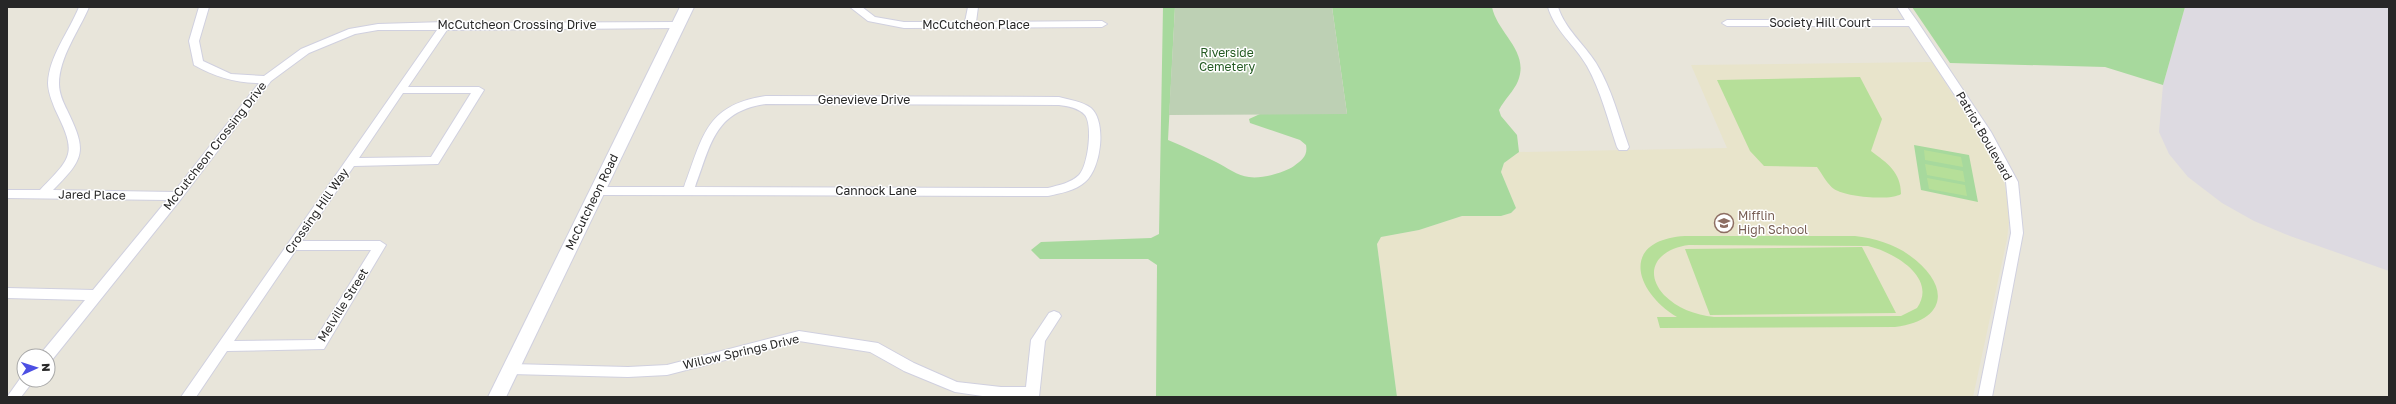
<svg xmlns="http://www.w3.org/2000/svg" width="2396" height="404" viewBox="0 0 2396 404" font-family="'Golos Text',sans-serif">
<rect width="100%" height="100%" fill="#e8e5da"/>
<!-- industrial -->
<path fill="#dddae1" d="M2185,7h204v264l-99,-35 -36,-15 -32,-18 -34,-26 -19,-23 -10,-22 4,-47z"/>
<!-- education -->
<path fill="#e8e4cb" d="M1932,62l60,94 12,26 6,32 -3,25 -34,158h-576l-20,-153 4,-7 38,-7 43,-14h39l10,-3 5,-5 -15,-36 3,-9 15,-11 208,-4 -36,-83z"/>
<!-- green -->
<path fill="#a7d99d" d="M1163,7h12l-7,133c17,7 32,14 48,22 10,5 22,14 33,15 12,2 35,-4 45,-11 8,-6 14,-10 12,-21l-6,-5 -50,-17 -1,-4 11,-5h87l-15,-107h160c5,26 38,44 26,74 -4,10 -14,19 -19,29l2,6 16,19 2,17 -15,11 -3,9 15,36 -5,5 -10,3h-39l-43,14 -38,7 -4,7 20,153h-241l1,-132 -9,-6h-108l-9,-9 10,-8 110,-4 8,-4z
M1912,7h273l-22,78 -58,-18 -155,-4z
M1914,145l55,10 9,47 -57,-12z"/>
<!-- cemetery -->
<path fill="#bdd0b4" d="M1175,7h157l15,107 -178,1z"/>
<!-- pitch -->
<path fill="#b6df99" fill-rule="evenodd" d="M1860,77l22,42 -11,32c16,12 30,21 30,43 -10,7 -55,3 -67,-5 -6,-4 -12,-15 -17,-22l-53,-1 -14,-15 -33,-71z
M1924,150l37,7 2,10 -38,-7z
M1925,164l38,7 2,11 -38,-7z
M1927,178l38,7 2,11 -38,-7z
M1685,236h170c19,2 39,8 54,19 41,29 40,65 -14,72l-235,1 -3,-11h20c-43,-26 -57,-77 8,-81zM1689,245l179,1c26,6 70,32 49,62l-16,8 -187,1c-19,-2 -37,-9 -50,-22 -23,-26 -3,-47 25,-50z
M1862,247l34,66 -186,2 -25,-66z"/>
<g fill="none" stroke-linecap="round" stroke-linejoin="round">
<defs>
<path id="street" d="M79,7h10c-10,24 -30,50 -30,77 0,9 4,18 8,26 20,41 18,48 -14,80l121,2 85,-109c-24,0 -44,-6 -65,-18l-5,-24 10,-34h10l-10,34 4,20 28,13 33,2 37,-27 48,-20 29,-5 67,-2 4,1 229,-1 5,3 -5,3 -231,2 -39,57h71l5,3 -46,74 -84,2 -52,75h78l6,4 -62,104 -97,2 -31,46h-15l256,-367h-59l-23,4 -46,19 -38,28 -90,118 -129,161 -4,1v-5h-8l2,-4 43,-52 -78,-2v-10l86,2 74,-90 -160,-2v-8h33c33,-34 37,-36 15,-81 -3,-8 -7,-17 -7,-26 1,-27 21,-51 31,-76zM403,93h68l-40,64 -72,1zM296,250h75l-56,90 -81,1z
M850,7h12l13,10 29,5h61l3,-15h10l-2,15 126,-1 5,3 -5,3 -198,1 -36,-7z
M1548,7h10c7,22 26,37 38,56 16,26 23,56 33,84l-2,3h-8l-2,-3c-9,-27 -16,-56 -30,-81 -12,-21 -32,-35 -39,-59z
M1897,7h10l10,14 74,111 27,50 5,51 -31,164h-14l33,-164 -5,-51 -26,-49 -71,-107h-182l-5,-3 5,-3h178z
M766,96l293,1c10,3 23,4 32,11 16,14 10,61 -6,74 -10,9 -24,11 -37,14l-451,-1 -6,-4 6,-4h87c19,-50 21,-82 82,-91zM766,104l293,1c9,1 20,3 26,10 8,11 3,50 -6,60 -8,8 -20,10 -31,13l-353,-1c16,-42 19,-76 71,-83z
M1054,311l5,2 2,3 -16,25 -6,56h-50l-34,-5 -51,-21 -34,-19 -71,-11 -132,34 -39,2 -117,-3 -5,-1 -2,-4 2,-4 5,-1 117,3 39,-2 132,-34 79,12 36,20 43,19 44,5h25l5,-47 18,-27z
M22,376h2v4h10l-13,17h-14z"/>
<path id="secondary" d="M680,7h14l-188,390h-18z"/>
</defs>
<!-- street casing -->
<use href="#street" stroke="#d0d0df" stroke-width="2"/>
<!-- secondary casing -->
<use href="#secondary" stroke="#d0d0df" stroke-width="2"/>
<!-- street -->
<use href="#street" fill="#fff" fill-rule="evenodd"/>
<!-- secondary -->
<use href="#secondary" fill="#fff" fill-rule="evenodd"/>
</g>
<!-- icons -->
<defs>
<symbol id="school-ring" viewBox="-11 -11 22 22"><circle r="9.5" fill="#fff" stroke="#8d6e63" stroke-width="1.5"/><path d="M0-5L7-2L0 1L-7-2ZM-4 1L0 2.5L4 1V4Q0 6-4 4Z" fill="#8d6e63"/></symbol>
</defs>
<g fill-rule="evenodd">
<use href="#school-ring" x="1713" y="212" width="22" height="22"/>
</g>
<g text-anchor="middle" stroke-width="3" stroke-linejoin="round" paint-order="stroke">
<!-- street labels -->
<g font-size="12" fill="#272727" stroke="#fff">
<text x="1820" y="27">Society Hill Court</text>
<text x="517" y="29">McCutcheon Crossing Drive</text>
<text x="976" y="29">McCutcheon Place</text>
<text x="864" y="104">Genevieve Drive</text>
<text transform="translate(1984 136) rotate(60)" y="4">Patriot Boulevard</text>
<text transform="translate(215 146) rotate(-52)" y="4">McCutcheon Crossing Drive</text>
<text x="876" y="195">Cannock Lane</text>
<text transform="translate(92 195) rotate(1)" y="4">Jared Place</text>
<text transform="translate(592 202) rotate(-64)" y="4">McCutcheon Road</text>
<text transform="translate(317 211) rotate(-55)" y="4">Crossing Hill Way</text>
<text transform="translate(343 305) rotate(-58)" y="4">Melville Street</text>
<text transform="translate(741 352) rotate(-13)" y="4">Willow Springs Drive</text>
</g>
<!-- park labels -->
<g font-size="12" fill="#235a21" stroke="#fff">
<text x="1227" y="57">Riverside<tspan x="1227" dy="14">Cemetery</tspan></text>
</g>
<!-- education labels -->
<g font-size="12" fill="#785e54" stroke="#fff" text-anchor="start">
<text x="1738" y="220">Mifflin<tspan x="1738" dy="14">High School</tspan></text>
</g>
</g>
<!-- border -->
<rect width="2396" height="404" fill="none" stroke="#272727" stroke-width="16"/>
<!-- north arrow -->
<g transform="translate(36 368) rotate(87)"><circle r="19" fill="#ffffff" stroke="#a9a9a9"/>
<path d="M0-3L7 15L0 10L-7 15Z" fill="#4c4fe3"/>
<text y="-6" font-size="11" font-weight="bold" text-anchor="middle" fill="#272727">N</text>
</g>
</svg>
